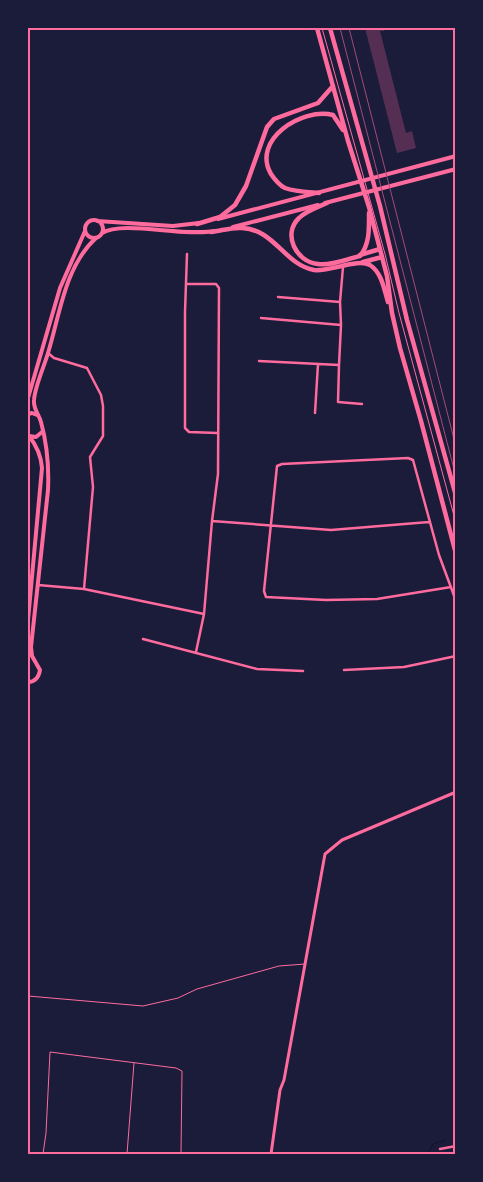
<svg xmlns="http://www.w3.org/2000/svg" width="483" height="1182" viewBox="0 0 483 1182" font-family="Lato,sans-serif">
<rect width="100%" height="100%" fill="#1b1b3a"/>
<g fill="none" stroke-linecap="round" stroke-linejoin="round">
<!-- stream -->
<path stroke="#12122b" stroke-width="1" d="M428,1154l5,-10 12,-4"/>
</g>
<!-- building -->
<path fill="#542f53" d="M365,28h19v3h-4l26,102 6,-2 4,17 -19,5z"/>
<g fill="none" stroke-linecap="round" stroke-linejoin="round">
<!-- service -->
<path stroke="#ff6b9d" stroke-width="1" d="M322,28l63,226 14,59 57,210
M28,996l115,10 35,-8 19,-9 82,-23 26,-2
M43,1154l3,-21 4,-81 126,16 6,3 -1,83
M127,1154l7,-91"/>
<!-- minor -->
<path stroke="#ff6b9d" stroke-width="2.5" d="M187,254l-2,58v116l4,4 28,1
M186,284h30l3,4 -1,186 -6,47 -8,93 -8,38
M278,297l62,5
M261,318l80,7
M48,353l6,5 33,10 14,27 2,11v30l-13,21 3,30 -9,102
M259,361l80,4 2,-40 -1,-23 3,-35
M339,365l-1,37 24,2
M315,413l3,-49
M212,521l119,9 98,-8
M38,585l46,4 120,25
M451,587l-74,12 -51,1 -60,-3 -2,-6 13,-125 5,-2 126,-6 5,2 26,95 17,46
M143,639l114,30 46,2
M344,670l60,-3 52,-11
M440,1149l16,-3"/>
<!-- tertiary -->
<path stroke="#ff6b9d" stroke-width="3" d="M271,1154l9,-64 4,-10 41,-226 17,-14 114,-48"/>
<!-- secondary -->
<path stroke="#ff6b9d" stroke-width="4" d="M28,398l32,-110 25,-57
M28,414l4,-1 5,2
M29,436l7,1 6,-5
M28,620l14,-152c-1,-13 -5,-22 -13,-32
M28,682c7,0 11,-5 12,-12l-8,-14 -1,-9 17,-157c1,-22 -1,-46 -7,-68 -2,-8 -8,-13 -7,-22 1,-14 10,-33 14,-47 12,-39 17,-87 48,-115"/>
<!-- primary -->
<path stroke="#ff6b9d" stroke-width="4" d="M325,203l131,-34
M218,219l238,-63
M85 229a9 9 0 1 1 18 0a9 9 0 1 1-18 0Z
M97,221l76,5 26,-3
M233,227l85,-22
M102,233c21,-13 81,4 112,-2"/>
<!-- trunk -->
<path stroke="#ff6b9d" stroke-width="4.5" d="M317,28l31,113 21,66 18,69 5,37 8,35 21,73 35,133
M330,28l50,178 27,114 49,176
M319,193c-11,-1 -23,-1 -34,-5 -6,-3 -10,-8 -14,-14 -20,-34 31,-67 62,-59l10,15
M327,203c-9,4 -21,8 -28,15 -17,16 -3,44 19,46 13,2 29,-5 42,-8 10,-12 9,-28 9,-43
M197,224l23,-7 15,-12 11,-19 21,-59 7,-8 44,-16 15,-17
M211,232c10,-1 21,-5 31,-4 32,1 43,37 72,42 16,2 44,-12 56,-5 12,8 14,24 18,37
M360,255l20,-6
M363,262l19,-5"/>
<!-- rail -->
<path stroke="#a44b75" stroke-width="1" d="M340,28l116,449
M349,28l107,419"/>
</g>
<!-- border -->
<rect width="483" height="1182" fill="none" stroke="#1b1b3a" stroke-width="58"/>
<rect x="29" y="29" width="425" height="1124" fill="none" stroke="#ff6b9d" stroke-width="2"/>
</svg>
